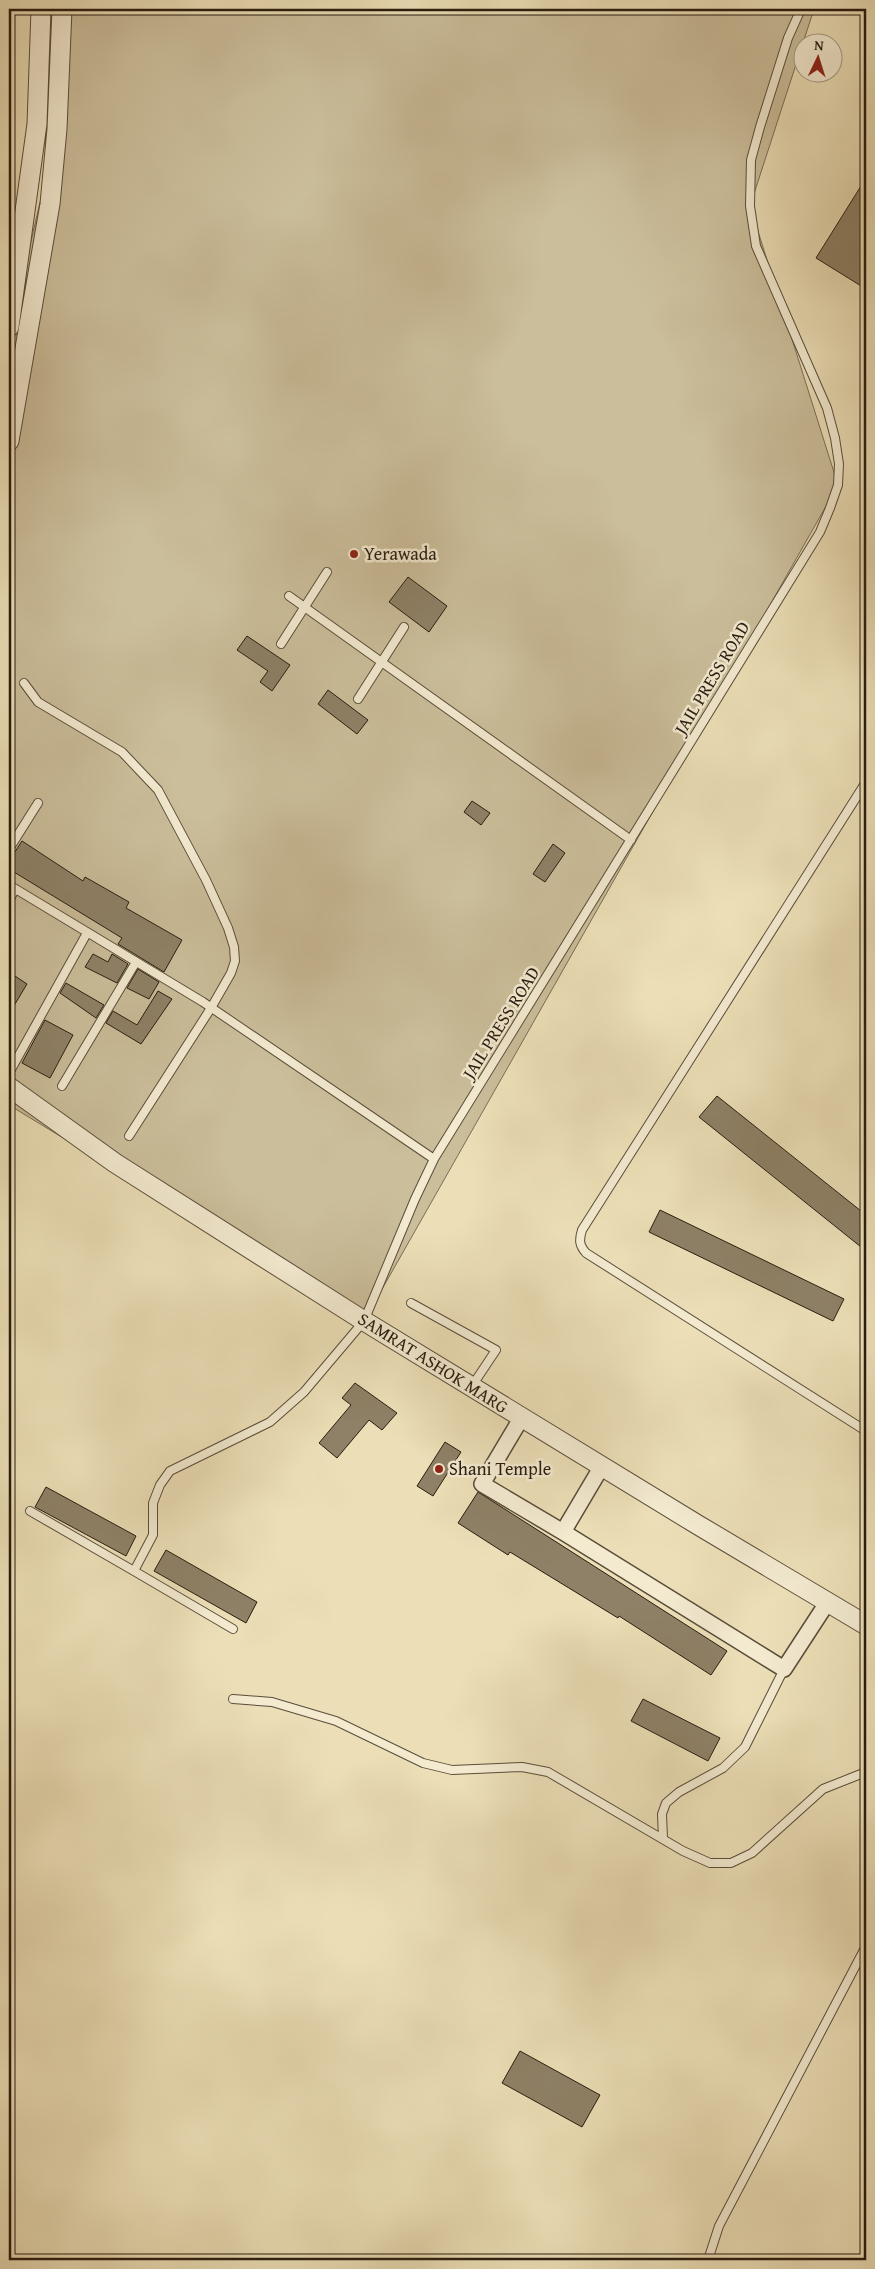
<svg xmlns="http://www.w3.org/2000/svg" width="875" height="2269" viewBox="0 0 875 2269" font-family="'Gentium Book Plus',serif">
<rect width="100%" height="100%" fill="#ecdfb7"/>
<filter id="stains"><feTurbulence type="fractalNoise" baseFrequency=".004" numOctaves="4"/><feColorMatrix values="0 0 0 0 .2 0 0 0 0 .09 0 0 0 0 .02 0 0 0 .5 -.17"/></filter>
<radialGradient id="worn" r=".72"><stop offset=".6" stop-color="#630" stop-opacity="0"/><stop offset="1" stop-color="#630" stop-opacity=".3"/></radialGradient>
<!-- green -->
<path fill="#cbbe9b" stroke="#7a6d56" d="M60,9h754l-64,197 88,279 -474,836 -355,-216v-673l14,-49 -9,-69 45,-193z"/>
<!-- building -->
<path fill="#8e8167" stroke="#281c10" d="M866,178v111l-50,-31z
M408,577l39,29 -18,26 -40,-30z
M247,636l43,29 -18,26 -12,-9 8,-11 -31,-21z
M328,690l40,30 -11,14 -39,-30z
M472,801l18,12 -9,12 -17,-13z
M22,841l61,40 2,-4 44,25 -3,6 56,32 -18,32 -46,-28 4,-6 -113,-69v-8z
M553,844l12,9 -20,29 -12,-8z
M93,954l15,8 4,-8 16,10 -11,19 -32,-16z
M138,969l21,13 -10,17 -22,-11z
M9,972l18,12 -18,30z
M66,983l38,22 -8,13 -36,-25z
M158,991l14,8 -31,45 -35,-21 7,-12 24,14z
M45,1020l28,15 -23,43 -28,-15z
M717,1096l149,119v36l-167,-134z
M660,1210l184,89 -11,22 -184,-89z
M355,1383l42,30 -15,17 -13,-10 -32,38 -18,-15 32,-38 -9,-7z
M445,1442l16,10 -28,44 -16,-10z
M46,1487l90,49 -10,20 -91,-49z
M478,1492l249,159 -16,24 -92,-59 -1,2 -108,-66 -2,3 -50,-32z
M166,1550l91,52 -11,21 -92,-52z
M643,1699l77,39 -12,23 -77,-40z
M520,2051l80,44 -18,32 -80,-44z"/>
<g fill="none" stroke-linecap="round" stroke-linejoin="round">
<defs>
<path id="service" d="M289,596l342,244
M281,644l46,-72
M24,683l14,19 84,50 36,38 48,90 22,48 6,19 1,14 -4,12 -20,35 -82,128
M358,699l46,-72
M866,782l-284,448c-3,10 -3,15 4,23l280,178
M9,849l29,-46
M9,885l194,117 231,157
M9,901l6,-12
M9,1073l78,-140
M62,1086l74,-124
M411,1303l85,47 -24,36
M30,1511l104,60
M233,1629l-99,-58 19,-36v-32l7,-18 10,-14 100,-49 34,-30 60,-71 51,-122 19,-40 386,-627 10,-24 8,-23 1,-21 -4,-26 -8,-30 -71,-162 -6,-40 1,-46 9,-33 28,-89 13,-29
M233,1699l39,3 64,19 87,42 29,7 70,-3 26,5 135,79 27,12h21l21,-10 71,-64 43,-17
M663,1839l-1,-25 4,-11 13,-11 44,-24 22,-21 39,-78
M708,2260l11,-34 147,-280"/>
<path id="minor" d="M522,1417l-40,67 81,48 221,137 43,-66
M563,1532l39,-66"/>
<path id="tertiary" d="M9,327l28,-203 4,-115
M9,441l41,-237 7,-75 5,-120
M9,1087l106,76 249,158 334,204 168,100"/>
</defs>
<!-- service casing -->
<use href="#service" stroke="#594d3a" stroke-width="10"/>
<!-- minor casing -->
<use href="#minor" stroke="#594d3a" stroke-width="18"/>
<!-- tertiary casing -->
<use href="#tertiary" stroke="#594d3a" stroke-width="21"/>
<!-- service -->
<use href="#service" stroke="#f3ead0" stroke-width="8"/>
<!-- minor -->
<use href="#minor" stroke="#f3ead0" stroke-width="15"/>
<!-- tertiary -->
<use href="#tertiary" stroke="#f3ead0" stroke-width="19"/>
</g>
<!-- markers -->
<g fill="#8f2418" stroke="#f3ead0" stroke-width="2">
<circle cx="354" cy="554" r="5"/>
<circle cx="439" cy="1469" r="5"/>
</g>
<g text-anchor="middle" stroke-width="5" stroke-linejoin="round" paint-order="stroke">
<!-- poi labels -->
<g font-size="18" fill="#281c10" stroke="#f3ead0" text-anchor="start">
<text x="364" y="560">Yerawada</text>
<text x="449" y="1475">Shani Temple</text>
</g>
<!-- street labels -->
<g font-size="18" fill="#281c10" stroke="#f3ead0">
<text transform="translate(712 678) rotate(-59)" y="6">JAIL PRESS ROAD</text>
<text transform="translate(501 1023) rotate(-58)" y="6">JAIL PRESS ROAD</text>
<text transform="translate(433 1363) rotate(32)" y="6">SAMRAT ASHOK MARG</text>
</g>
</g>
<!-- margin -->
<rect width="875" height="2269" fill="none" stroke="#ecdfb7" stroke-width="30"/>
<rect x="10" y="10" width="855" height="2249" fill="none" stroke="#281c10" stroke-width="2.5"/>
<rect x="15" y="15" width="845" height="2239" fill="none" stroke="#281c10"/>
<!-- north arrow -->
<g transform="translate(818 58) rotate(4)"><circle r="24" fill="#f3ead0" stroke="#a29883"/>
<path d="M0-4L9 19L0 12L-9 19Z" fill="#8f2418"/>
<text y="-8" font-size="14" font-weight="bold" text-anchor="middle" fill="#281c10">N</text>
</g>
<rect width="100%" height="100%" filter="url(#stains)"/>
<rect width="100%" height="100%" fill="url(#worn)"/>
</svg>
